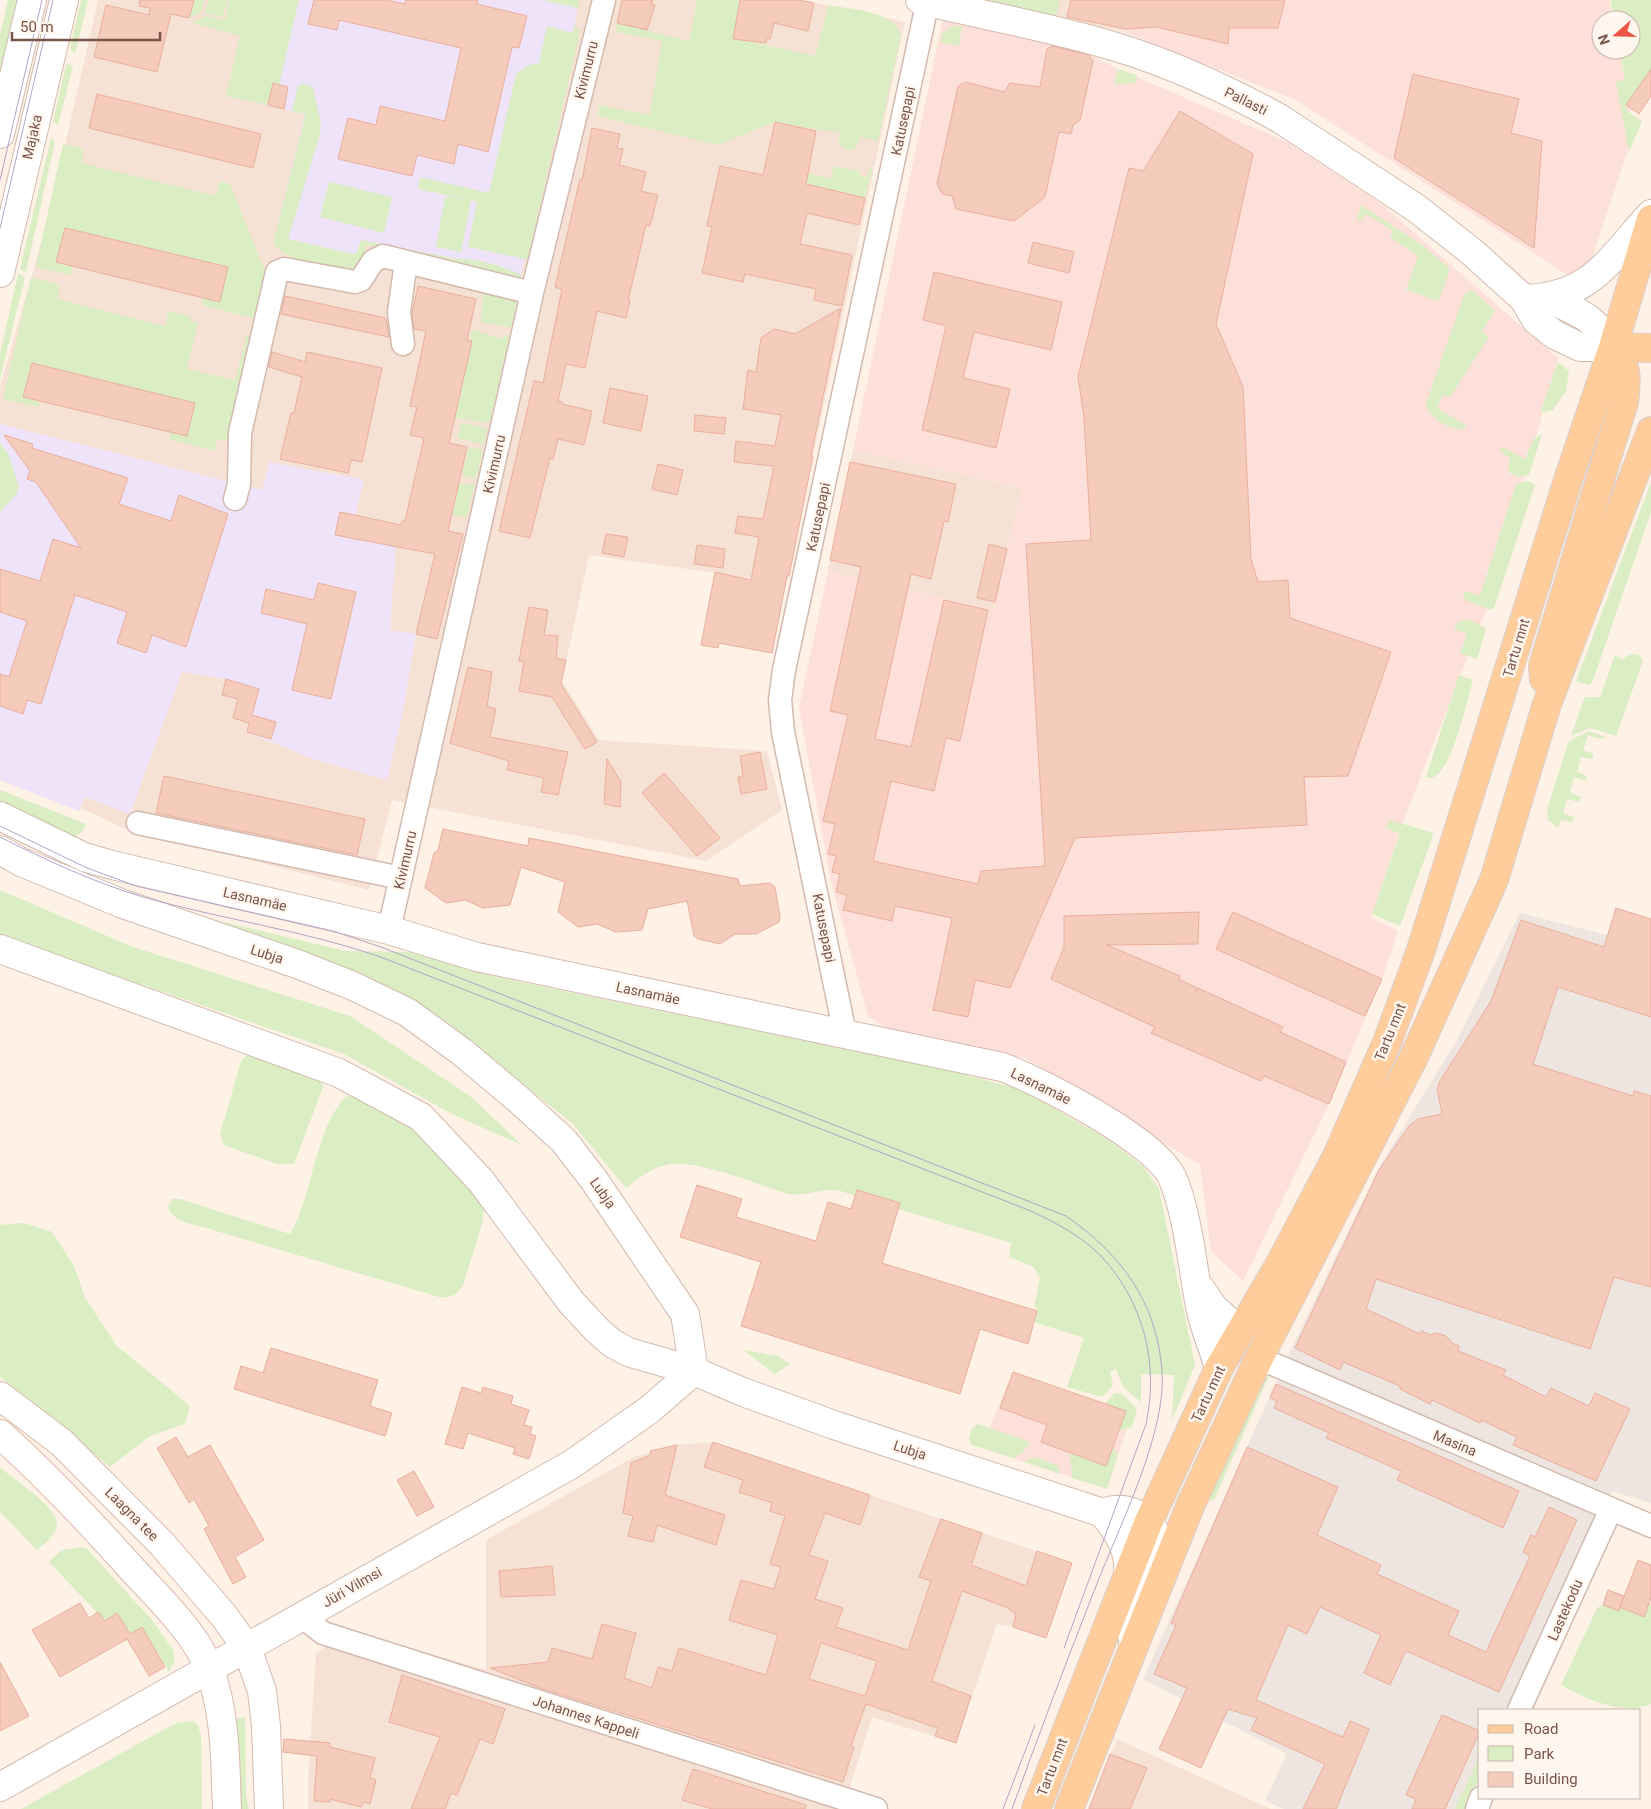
<svg xmlns="http://www.w3.org/2000/svg" width="1651" height="1809" viewBox="0 0 1651 1809" font-family="Roboto,sans-serif">
<rect width="100%" height="100%" fill="#fef1e6"/>
<!-- residential -->
<path fill="#f6e2d4" d="M98,0h705l102,22 -119,561 -197,-28 -27,126 37,59 168,11 15,59 -76,51 -314,-61 -23,90 -244,-61 -125,-60v-382l50,-175z
M982,0h149l-7,32z
M853,450l169,38 -29,122 -165,-39z
M713,1442l359,121 -27,75 -32,-11 -16,-3 -41,119 -84,-26 -29,92h-535v-30l8,-126 34,-23 136,40v-130l148,-83 43,-12z
M1117,1739l154,70h-183z"/>
<!-- commercial -->
<path fill="#fee0da" d="M1131,0h478l4,20h-12v30h18l15,82 -51,153 -287,-185 -172,-68z
M943,19l144,34 31,16 169,73 93,61 178,155 -68,242 -86,219 -33,98 27,14 -16,48 -53,125 -86,177 -32,-30 -11,-86 -173,-106 -133,-26 -26,-17 -37,-134 -32,-174 29,-137 165,39 29,-122 -169,-38z
M1013,1372l119,42 -25,75 -126,-41z"/>
<!-- industrial -->
<path fill="#eee5e0" d="M1520,913l131,33v557l-39,-12 -102,219h-30v66l-15,33h-181l-19,-8 22,-47 -144,-75 149,-332 87,-180 77,-125z"/>
<!-- education -->
<path fill="#efe3fa" d="M249,0h293l36,8 -58,273 -160,-38 -3,12 -82,-19 30,-122 -79,-18z
M0,424l262,66 7,-28 95,18 -9,35 46,10 -5,20 -6,85 26,4 -13,77 -16,69 -74,-21 -66,-27 2,-9 -16,-5 5,-18 -16,-5 4,-16 -44,-7 -52,142 -45,-17 -6,14 -79,-31z"/>
<!-- green -->
<path fill="#daedc3" d="M8,0h11l-19,75v-40z
M81,0h7l-12,51 -2,2 -4,-4z
M194,0h10l-2,11 -13,7z
M208,0h19l-4,17 -18,-4z
M229,0h70l-20,85 -6,-1 -5,21 -42,-9 14,-60 -47,-13 12,-7 20,4z
M542,0h38l-2,8z
M697,0h55l-9,40 72,16 14,-51c22,5 63,5 72,29l-23,107 -18,-4 -5,12 -8,2 -9,-8 2,-10 -66,-11 -56,23 -121,-29 2,-11 51,10 12,-74 -46,-9 1,-9 72,18z
M986,0h74l-4,16z
M1610,0h41v86l-25,19 1,6 15,10 -13,31 -13,-70 9,-2 -6,-30h12v-30h-17z
M575,25l5,6 -52,226 -2,2 -58,-12 9,-45 -6,-2 -10,52 -25,-5 9,-51 25,4 -52,-11 2,-12 69,16 27,-119 11,-8 12,-3 8,-37 26,7z
M953,26h9l-3,20 -19,-4 2,-9z
M69,64l4,3 -15,58 -5,-3 13,-57z
M1118,69l19,6 -1,8 -22,1z
M303,84l10,3 8,38 -2,13 -31,101 65,15 4,-2 4,-12 96,19c20,-1 46,7 64,16l-1,6 -151,-36 -3,1 -4,16 -9,10 -32,-5 -33,-11 -15,-12 32,-127v-3l-13,-3 6,-25z
M51,138l4,4 -29,130 -6,-3z
M63,144l21,5 -3,14 135,33 4,-15 10,3 39,97 -8,35 -9,2 -50,-13 1,-7 25,-31 -163,-39 -9,34 16,4 -1,9 -35,-8z
M765,163l66,16 2,-10 3,-3 24,6v4l7,2 2,-10h3l-7,30 -102,-23z
M329,182l63,15 -8,36 -64,-16z
M1361,205l64,42 25,22 -11,32 -33,-11 12,-34 -28,-19 3,-6 -27,-17 -6,7 -3,-2z
M18,274l7,3 -25,102v-25z
M31,277l29,8 -3,14 108,27 3,-15 22,5v6h8l-11,47 48,11 12,-46 8,7 -25,100 -13,-2 -3,12 -45,-12 2,-6 16,3 7,-33 -162,-40 -9,34 16,4 -1,6 -35,-8z
M483,286l35,10 -7,32 -30,-6z
M1472,290l23,21 -13,20 7,6 -39,60 -7,-2 -6,13 29,17 -1,4c-15,1 -36,-10 -39,-25l38,-109z
M472,330l31,9 2,-5 4,3 -19,84 -3,2 -32,-6 17,-75 -2,-1z
M1558,362l11,9 -3,20 -13,19 -9,2 -3,-2z
M461,423l26,5 -2,14 -4,2 -23,-6z
M1542,434l-13,41 -9,2 -12,-5 2,-14 -9,-6 -1,-4h4l21,11 9,-21z
M0,443l8,10 11,35 -2,5 -17,19z
M469,447l14,3 -7,29 -14,-4z
M1528,481l7,4 -41,123 -3,2 -26,-10 -2,-4 2,-5 15,5 36,-112z
M1651,482v30l-59,171 -4,2 -12,-4z
M459,483l16,2 -9,33 -16,-4 3,-3z
M1463,620h8l15,9 -9,30 -17,-6 7,-19 -13,-5 2,-5z
M1630,654l9,1 4,6 -27,75 -26,-8 -19,8 13,-37 2,-2h14l15,-42 7,5z
M1459,675l14,5c-7,23 -20,90 -41,98l-6,-1z
M1589,731l17,6 -7,2 -11,-4 -5,15 11,4 -2,5 -11,-2 -4,15 10,4 -2,5 -11,-4 -4,15 11,5 -2,5 -12,-3 -4,14 11,4 -2,6 -11,-3 -3,8 -10,-8 -1,-11 22,-68z
M0,790l86,34c-3,9 -8,12 -17,14l-69,-33z
M1390,820l44,13 -34,93 -28,-12 27,-78v-3l-14,-5z
M0,890l133,57 217,69 121,81 51,48 -70,-31 -108,-60 -344,-118z
M165,908l180,43 65,1 91,26 449,93 70,18 87,50 36,27 16,23 36,176 -23,55 2,-45 -33,-1v28l-17,-14 -8,-19 -6,2 3,15 -11,11 -35,-10 17,-49 -50,-16 3,-14 -3,-2 6,-27 -6,-12 -25,-10 2,-14 -113,-34 2,-6 -42,-13 -3,6c-30,-14 -39,1 -67,-2 -30,-9 -93,-36 -122,-29 -15,3 -28,14 -40,23l-53,-64 -76,-61 -74,-52z
M252,1054l69,28 2,5 -29,77h-17l-53,-19 -4,-11 21,-73 6,-6z
M347,1096c21,-1 84,46 101,62 13,12 24,30 36,45l-1,18 -20,64c-6,10 -12,13 -24,12l-233,-69c-13,-4 -36,-7 -38,-22l4,-7h8l110,35c23,-37 25,-109 57,-138z
M24,1223l28,9 22,34 11,32 31,47 74,61 -5,18 -35,12 -40,31 -110,-90v-152z
M743,1350l35,6 12,8 -15,10z
M1269,1376l-55,124 -10,1 57,-119z
M1115,1393l7,1 15,15 -5,18 -13,4 -15,-27z
M978,1424l52,18 -7,10 -10,6 -41,-13 -3,-6 3,-11z
M1113,1447l5,7 -11,35 -35,-11 -2,-25 36,13z
M1034,1457l23,8 4,9 -37,-12z
M0,1468c12,9 57,40 57,54 0,13 -11,20 -20,28l-37,-38z
M80,1547l7,2 65,71 21,30 2,10 -6,12 -27,-45 -12,7 -13,-21 -12,8 -56,-59 13,-12z
M1649,1603l2,1v100c-27,12 -66,-5 -90,-19l36,-77 6,-3 15,6 2,-4 24,10z
M245,1717l1,79 3,13h-11l-2,-90z
M192,1721l6,4 3,11 1,73h-181l135,-75 21,-11z
M1480,1755v22l-15,32h-10z"/>
<!-- building -->
<path fill="#f5cbbc" stroke="#e9af9b" fill-rule="evenodd" d="M140,0h54l-5,18 -18,-4 -14,58 -63,-15 12,-52 43,10 1,-7 -11,-2z
M314,0h73l18,4 1,-4h72l-1,4 50,12 -8,32 -7,-1 -24,105 -30,-8 -4,20 -37,-9 -5,21 -74,-17 10,-41 28,7 4,-19 65,15 16,-73 -122,-28 -2,10 -29,-6z
M622,0h31l-2,4 4,1 -8,25 -30,-7z
M740,0h59l15,3 -6,28 -34,-8 -4,16 -3,-1 -1,5 -33,-4z
M1071,0h214l-7,28h-49l-1,16 -72,-17 -30,2 -59,-12z
M1052,46l37,9 4,6 -13,59 -7,5 -2,9 -12,-2 -14,65 -31,24 -58,-12 -4,-13 -10,-2 -5,-10 21,-98 8,-4 38,10 6,-9 30,4 7,-38z
M1651,69v27l-12,18 -13,-9z
M1413,74l106,25 -8,34 31,8 -8,107 -140,-90z
M273,83l15,4 -4,22 -16,-4z
M97,94l164,40 -8,34 -164,-40z
M1180,111l73,43 -37,170 27,63 8,172 7,23 30,-2 2,38 101,34 -43,124 -44,1 3,48 -232,13 -65,150 -35,-8 -7,37 -35,-7 19,-92 -57,-12 -3,15 -49,-11 4,-15 -11,-3 4,-18 -8,-2 4,-16 -8,-2 7,-30 -12,-3 25,-106 -18,-4 31,-144 -31,-7 20,-98 106,22 -8,38 -4,-1 -13,58 -20,-5 -36,165 36,8 33,-147 44,10 -28,131 -14,-3 -12,53 -43,-10 -18,80 105,23 3,-13 64,-5 -19,-322 65,-4 -7,-122 -6,-41 51,-209 14,3z
M775,122l41,9 -10,53 59,14 -6,27 -52,-12 -7,31 52,11 -10,51 -28,-6 2,-11 -71,-15 -2,8 -41,-9 10,-46 -5,-1 13,-60 43,9z
M592,128l28,6 -3,14 6,1 -4,16 27,7 -5,19 17,4 -8,31 -4,-1 -18,75h2l-4,18 -29,-7 -12,57 -19,-4 -8,37 4,1v2l30,7 -8,34 -26,-6 -5,20 -3,-1 -20,80 -31,-7 35,-150 9,2 19,-94 -7,-2 25,-108 2,1z
M65,228l163,39 -8,35 -164,-40z
M1033,242l41,10 -5,21 -41,-10z
M934,272l128,30 -11,48 -77,-18 -11,46 47,11 -14,59 -74,-18 24,-104 -23,-6z
M418,286l58,13 -9,41 5,1 -23,102 18,4 -19,84 15,3 -26,105 -21,-5 19,-80 -100,-19 5,-23 61,13 1,-4h3l19,-83 -14,-3 7,-28 -7,-1 16,-75 -12,-2 -2,-16z
M285,296l101,22 3,19 -108,-23z
M841,308l-30,148h2l-24,120h-2l-15,77 -53,-10 -1,5 -17,-3 14,-73 36,8 8,-43 -24,-4 3,-17 25,3 10,-48v-5l-39,-4 2,-21 39,5 6,-31 -38,-6 5,-39 8,2 5,-34 13,-9 21,5z
M272,352l33,10 2,-10 75,16 -20,94 -11,-2 -3,13 -68,-14 11,-46h3l8,-36 -33,-10z
M32,363l163,40 -8,33 -164,-39z
M610,388l38,8 -7,35 -38,-8z
M695,415l31,3 -2,16 -30,-3z
M4,435l29,9 -1,4 96,30 -9,26 52,17 8,-26 49,19 -42,133 -34,-12 -6,18 -29,-10 10,-31 -52,-17 -34,109 -14,-4 -4,14 -23,-8v-32l9,3 18,-56 -27,-9v-43l40,12 13,-42 28,9 -45,-66 -9,-3 3,-8z
M658,464l25,6 -6,25 -25,-6z
M606,534l22,3 -4,20 -22,-4z
M989,544l18,5 -12,53 -18,-4z
M697,545l28,4 -2,19 -29,-4z
M318,583l38,9 -25,107 -39,-9 15,-66 -46,-11 5,-24 48,11z
M529,607l19,3 -4,25 14,1 -2,22 10,2 -5,24 36,58 -12,7 -33,-52 -33,-6 5,-29 -5,-1z
M468,667l24,5 -5,34 9,3 -6,28 78,15 -10,43 -17,-3 3,-14 -37,-8 2,-9 -59,-18z
M226,679l33,10 -7,26 24,7 -5,17 -24,-7 2,-9 -16,-5 5,-19 -16,-4z
M760,752l7,37 -26,5 -3,-17 5,-1 -3,-20z
M607,759l14,23 -1,25 -16,-3z
M664,773l56,65 -23,18 -55,-63z
M164,776l201,43 -8,36 -201,-42z
M443,829l85,17 1,-8 209,41 2,7 30,-3 5,4 5,30 -1,5 -23,12h-21l-15,10 -22,-5 -4,-3 -7,-35 -39,8 -6,21 -26,2 -19,-8 -19,3 -20,-15 7,-30 -44,-15 -11,38 -27,3 -18,-8 -19,3 -21,-15 9,-35 4,-3z
M1616,908l35,11v98l-93,-30 -25,77 100,32 1,-5 17,5v191l-37,-10 -24,72 -214,-70 -10,30 54,25 2,-3 8,4 6,-2 10,3 6,7 7,3 -1,5 48,19 -3,5 43,22 5,-9 38,18 6,-13 35,16 -34,72 -83,-36 4,-8 -36,-17 -1,3 -48,-23 -2,4 -30,-15v-3l-57,-24 -3,8 -45,-22 84,-178 30,-44 9,-7 24,-5 -5,-25 3,-8 51,-80 30,-81 83,27z
M1199,912l-1,32 -91,1 73,31 -1,3 18,9 -1,4 2,-4 85,39 -3,5 66,30 -17,42 -65,-28 -3,5 -110,-48 4,-6 -104,-48 13,-32v-31z
M1233,912l149,67 -17,37 -149,-67z
M697,1185l45,14 -6,18 80,24 12,-39 23,7 6,-19 43,13 -18,60 155,48 -9,33 -48,-15 -20,65 -219,-68 20,-64 -81,-25z
M271,1348l107,32 -8,26 22,7 -7,23 -151,-47 7,-23 22,7z
M1013,1372l113,39 -20,55 -65,-24 6,-17 -47,-17z
M1276,1384l243,107 -16,37 -106,-48 4,-9 -75,-33 3,-5 -55,-25 3,-7 -7,-3z
M462,1387l19,6 2,-6 30,9 -2,8 18,6 -5,15 8,2 -2,7 6,2 -7,23 -16,-5 2,-6 -47,-15 -5,16 -18,-5z
M176,1437l12,20 22,-12 54,95 -29,17 11,20 -13,7 -29,-55 5,-3 -15,-27 -5,4 -32,-55z
M713,1442l157,53 -10,30 -35,-12 -16,42 19,6 -13,38 28,9 -7,19 72,23 23,-69 -12,-4 22,-58 41,14 -11,32 55,21 11,-35 35,12 -26,75 -33,-11 3,-13 -10,-7 -44,-16 -30,90 39,15 -15,47 -21,-7 3,-8 -72,-24 -15,42 3,1 -11,35 -303,-94 -50,-20 58,-6 4,-14 40,11 10,-35 34,9 -12,45 28,10 6,-21 14,4 7,-23 87,27 12,-40 -49,-15 12,-40 33,9 7,-22 -11,-3 15,-48 -15,-5 2,-8 -33,-11 4,-12 -39,-13zM821,1643l56,18 -12,35 -56,-17z
M677,1445l-12,50 60,20 -9,30 -59,-20 -4,17 -25,-6 5,-20 -10,-3 8,-50 20,-8 -1,-4z
M1247,1447l91,40 -21,48 64,30 -4,9 82,37 -11,24 38,17 44,-96 -7,-4 8,-17 4,2 14,-30 28,13 -78,172 -93,-41 -16,34 -26,-12 17,-38 -61,-28 -13,27 -19,-9 -32,75 87,37 7,-16 19,8 -33,80h-33l22,-45 -74,-34 6,-12 -29,-9 -27,59 -42,-19 28,-61 -33,-14 22,-49 -5,-2z
M414,1471l20,36 -17,9 -20,-36z
M1638,1560l13,5v33l-7,19 -24,-10z
M552,1566l3,29 -54,2 -2,-26z
M1608,1590l16,6 -5,15 -16,-6z
M80,1603l9,15 9,-6 7,9 12,-8 13,21 12,-7 23,40 -16,9 -22,-37 -67,38 -28,-47z
M0,1662l29,54 -29,15z
M402,1675l103,34 -12,35 -13,-5 -23,56 -6,-2 -6,16h-34l29,-72 -51,-15z
M1442,1715l38,16 -35,78h-33l4,-10 -10,-4z
M284,1739l46,4v4l45,11 -5,20 6,2 -6,24 -7,-2 -2,5 -31,-8v3l-16,-1 3,-45 -34,-4z
M1110,1754l37,14 -17,41h-41z
M693,1769l113,36 -1,4h-93l-30,-9z"/>
<g fill="none" stroke-linecap="round" stroke-linejoin="round">
<defs>
<path id="minor" d="M403,344l-4,-32 7,-50
M235,499l4,-15 1,-51 37,-161 7,-3 71,13 6,-2 12,-19 10,-5 149,37
M138,823l263,55
M389,930l143,-637 72,-293
M845,1034l-62,-302 -3,-32 4,-30 144,-670
M1259,1358l392,168
M301,1616l22,17 553,176
M1519,1710l92,-201
M1477,1809l4,-11"/>
<path id="tertiary" d="M920,0c65,16 132,27 196,47 56,17 112,43 163,71l137,90 56,44 52,47 12,21 19,15 25,12h33
M0,134l32,-134
M0,273l64,-273
M1547,298c33,15 45,17 66,49
M1524,299c69,-2 85,-40 127,-85
M0,816l84,41 28,8 277,65 88,27 525,110c40,15 152,73 170,110 16,36 21,95 29,134 4,19 13,38 18,57
M0,850l21,12 102,42 177,61 53,21 54,26 55,40 56,47 46,42 30,39 91,134 9,57
M0,949l339,124 82,44 60,64 90,121 26,28 15,13 16,9 66,19 49,21 91,33 269,88
M1200,1288l13,19 26,24
M1103,1513c13,-5 24,-5 37,3 38,22 -2,69 -9,100 -2,8 2,21 3,30
M1103,1513c14,18 27,35 25,60
M0,1787l572,-323 77,-54 45,-39"/>
<path id="secondary" d="M0,1396l62,47 100,101 62,72 23,32 15,43 4,35 3,83
M0,1434c47,42 90,88 132,135 26,28 65,65 78,102 16,44 15,91 17,138"/>
<path id="primary" d="M1613,347l38,1
M1544,679l-1,-13 81,-264c3,-24 4,-35 -11,-55
M1036,1809l113,-288 70,-153 62,-106 56,-106 51,-116 33,-90 147,-470 45,-133 38,-128
M1069,1809l122,-305 68,-146 154,-299 81,-179 53,-176 104,-273"/>
</defs>
<!-- minor casing -->
<use href="#minor" stroke="#d3baae" stroke-width="25"/>
<!-- tertiary casing -->
<use href="#tertiary" stroke="#d3baae" stroke-width="30"/>
<!-- secondary casing -->
<use href="#secondary" stroke="#d9baad" stroke-width="30"/>
<!-- primary casing -->
<use href="#primary" stroke="#d9cfcc" stroke-width="30"/>
<!-- minor -->
<use href="#minor" stroke="#fff" stroke-width="22"/>
<!-- tertiary -->
<use href="#tertiary" stroke="#fff" stroke-width="28"/>
<!-- secondary -->
<use href="#secondary" stroke="#fff" stroke-width="28"/>
<!-- primary -->
<use href="#primary" stroke="#ffcd9c" stroke-width="28"/>
<!-- tram -->
<path stroke="#b2a3c9" stroke-width="1" d="M0,180l42,-180
M0,228l53,-228
M0,826l87,42 49,18 197,45 48,16 685,269c55,38 91,86 96,155 5,61 -43,156 -66,215 -29,74 -57,148 -84,223
M0,837c46,23 93,45 143,60 78,22 158,33 235,59l653,255c25,12 51,25 71,46 42,46 57,107 44,167l-82,224
M1003,1809l32,-84"/>
</g>
<g text-anchor="middle" stroke-width="5" stroke-linejoin="round" paint-order="stroke">
<!-- street labels -->
<g font-size="14" fill="#795449" stroke="#fff6ee">
<text transform="translate(586 70) rotate(-76)" y="5">Kivimurru</text>
<text transform="translate(1246 101) rotate(26)" y="5">Pallasti</text>
<text transform="translate(903 121) rotate(-78)" y="5">Katusepapi</text>
<text transform="translate(32 137) rotate(-77)" y="5">Majaka</text>
<text transform="translate(494 464) rotate(-77)" y="5">Kivimurru</text>
<text transform="translate(818 517) rotate(-78)" y="5">Katusepapi</text>
<text transform="translate(1516 648) rotate(-73)" y="5">Tartu mnt</text>
<text transform="translate(405 860) rotate(-77)" y="5">Kivimurru</text>
<text transform="translate(255 899) rotate(13)" y="5">Lasnamäe</text>
<text transform="translate(824 928) rotate(79)" y="5">Katusepapi</text>
<text transform="translate(267 954) rotate(18)" y="5">Lubja</text>
<text transform="translate(648 993) rotate(12)" y="5">Lasnamäe</text>
<text transform="translate(1390 1032) rotate(-68)" y="5">Tartu mnt</text>
<text transform="translate(1041 1086) rotate(26)" y="5">Lasnamäe</text>
<text transform="translate(603 1193) rotate(55)" y="5">Lubja</text>
<text transform="translate(1208 1394) rotate(-65)" y="5">Tartu mnt</text>
<text transform="translate(1455 1443) rotate(23)" y="5">Masina</text>
<text transform="translate(910 1450) rotate(18)" y="5">Lubja</text>
<text transform="translate(132 1514) rotate(45)" y="5">Laagna tee</text>
<text transform="translate(352 1587) rotate(-30)" y="5">Jüri Vilmsi</text>
<text transform="translate(1565 1610) rotate(-66)" y="5">Lastekodu</text>
<text transform="translate(586 1717) rotate(18)" y="5">Johannes Kappeli</text>
<text transform="translate(1052 1767) rotate(-69)" y="5">Tartu mnt</text>
</g>
</g>
<!-- legend -->
<rect x="1478" y="1709" width="162" height="90" fill="#fff6ee" stroke="#c9b5ac"/>
<rect x="1488" y="1725" width="25" height="8" fill="#ffcd9c" stroke="#c9b5ac"/>
<text x="1524" y="1734" font-size="15" fill="#795449">Road</text>
<rect x="1488" y="1746" width="25" height="15" fill="#daedc3" stroke="#c9b5ac"/>
<text x="1524" y="1759" font-size="15" fill="#795449">Park</text>
<rect x="1488" y="1772" width="25" height="15" fill="#f5cbbc" stroke="#c9b5ac"/>
<text x="1524" y="1784" font-size="15" fill="#795449">Building</text>
<!-- north arrow -->
<g transform="translate(1616 35) rotate(250)"><circle r="24" fill="#fff6ee" stroke="#c9b5ac"/>
<path d="M0-4L9 19L0 12L-9 19Z" fill="#ee5445"/>
<text y="-8" font-size="14" font-weight="bold" text-anchor="middle" fill="#795449">N</text>
</g>
<!-- scale -->
<path d="M12 32v8h148v-8" fill="none" stroke="#795449" stroke-width="2.5"/>
<text x="20" y="32" font-size="15" fill="#795449" stroke="#fff6ee" stroke-width="4" paint-order="stroke">50 m</text>
</svg>
